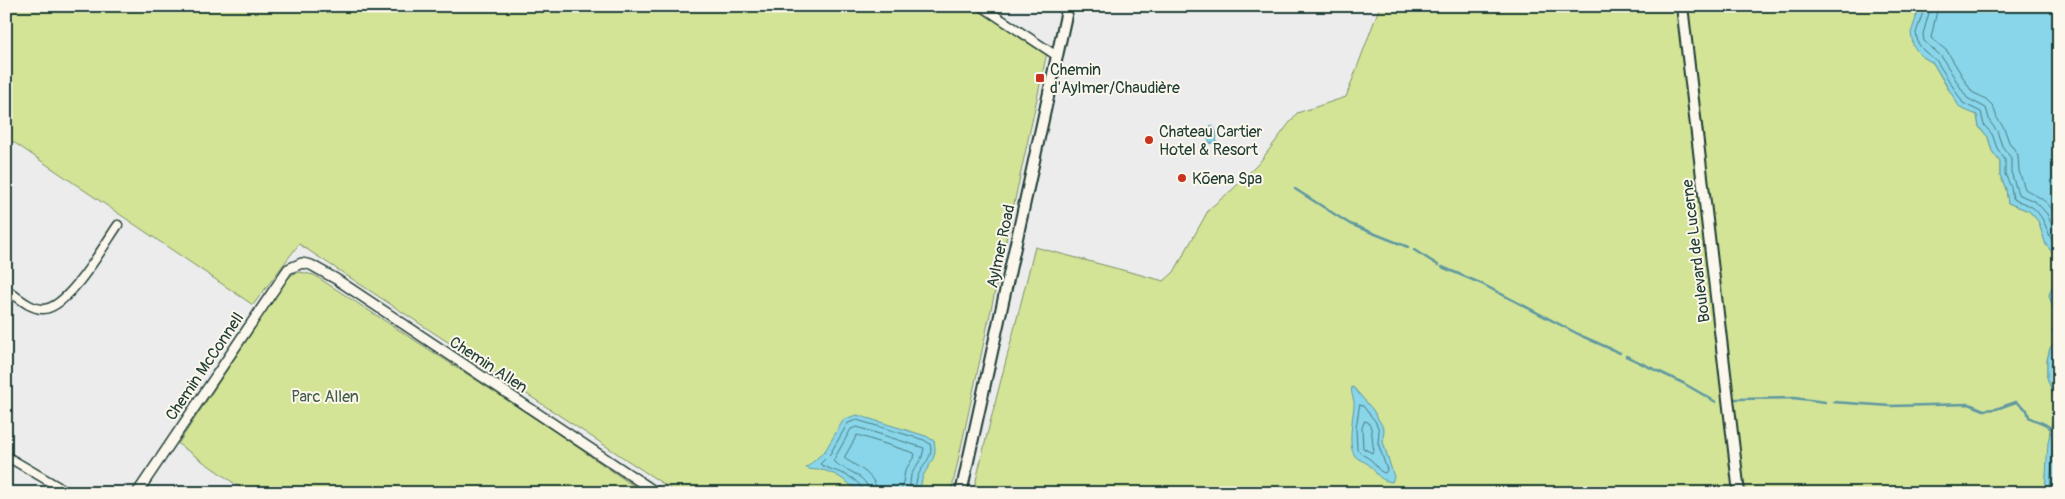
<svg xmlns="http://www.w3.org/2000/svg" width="2065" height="499" viewBox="0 0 2065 499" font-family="Pangolin,sans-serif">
<rect width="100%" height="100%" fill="#ececed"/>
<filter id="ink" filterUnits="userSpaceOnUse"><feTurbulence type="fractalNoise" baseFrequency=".02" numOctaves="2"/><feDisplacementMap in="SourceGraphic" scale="10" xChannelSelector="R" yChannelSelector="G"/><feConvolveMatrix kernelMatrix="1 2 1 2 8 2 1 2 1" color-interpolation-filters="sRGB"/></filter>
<g filter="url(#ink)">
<!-- green -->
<path fill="#d3e497" stroke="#799066" d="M6,6h978l64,42 -97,445h-274l-378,-249 -46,61 -247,-168z
M1380,6h540l-4,10 4,39 13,8 15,26 29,26 2,12 9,10 4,14 8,11v13l6,14 2,14 21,8 9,10 8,23 11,14 2,12 -10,25 9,26 -2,20 -6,7 -3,12v17l10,30 -7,21 -5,65h-1072c19,-83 42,-164 62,-246l129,34 10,-9 35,-63 24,-20 26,-26 38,-50 49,-16z
M300,272l14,3 227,147 103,71h-396l-70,-49 109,-165 6,-5z"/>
<!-- water -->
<path fill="#89d5ea" stroke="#5f98a1" d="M1920,6h139v264l-2,-12 -11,-13 -8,-24 -9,-10 -21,-8 -2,-14 -6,-14v-13l-8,-11 -4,-14 -9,-10 -2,-12 -17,-7 -27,-45 -13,-8 -7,-10 -2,-12z
M1211,125c7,5 6,10 5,18l-5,-1v2l-4,-6 5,-4 -4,-1v-3l3,-1 -2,-1z
M2059,270v223h-14l3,-51 9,-35 -10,-30v-16l3,-13 6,-7 -4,-9 5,-11 -8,-26z
M1352,387l2,1 19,22 11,19 -1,13 11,35 -2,5c-16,-3 -14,-9 -24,-18 -4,-3 -10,-4 -13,-8 -8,-9 -2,-39 -1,-50 1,-7 -4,-12 -2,-19z
M857,415l69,21 8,5c4,16 -4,22 -11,35 -2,5 -2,11 -3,17h-60c-10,-9 -21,-18 -34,-22 -7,-2 -13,0 -20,-3l19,-17 19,-32z"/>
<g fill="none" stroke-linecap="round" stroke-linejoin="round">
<!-- shore -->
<path stroke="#497a7d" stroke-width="1" d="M1925,6l-9,27 2,10 6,8 12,9 27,43 18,9 3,13 8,9 5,14 8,12v14l6,13 2,12c5,3 13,4 19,8 14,10 16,31 27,46
M1931,6l-8,28 1,7 17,15 26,42 19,10 4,14 7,9 5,15 9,12v14l7,22 18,8 11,12 12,28
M1938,6l-7,32 16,13 25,41 14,7 7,7 4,12 7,10 5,14 9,13 1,16 6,18c17,10 27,14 34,34
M2059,346c-13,15 -6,34 0,50
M1360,405l3,1 12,15 4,9 -1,13 9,27 -2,3c-8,-2 -8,-8 -14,-13 -5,-4 -10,-5 -14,-10l-1,-22z
M1365,421l3,1c6,9 3,18 6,28l-2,3 -9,-5 -1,-20z
M863,493c-3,-19 -32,-21 -43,-29l10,-10 18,-31 9,-3 67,20 6,4c4,14 -8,21 -12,32 -2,4 -3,12 -3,17
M869,493c-1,-19 -25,-22 -36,-32l18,-32 6,-2 67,21 -2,9 -11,18 -2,18
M877,493c-1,-19 -20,-26 -33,-35l13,-23 57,18 1,2 -10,16 -4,22
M2050,493l3,-51 6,-20"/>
<!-- stream -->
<path stroke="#5f98a1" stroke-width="2.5" d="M1295,189l55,35 58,23
M1414,250l24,15
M1442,267l38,16 104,54 36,16
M1626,356l57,27 33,19
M1736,399l58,-1 31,4
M1833,402l58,4 78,-2 15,6 12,-1 20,-7 11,8 2,7c7,5 16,5 21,11"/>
<defs>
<path id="minor" d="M981,6l76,50
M6,289c10,7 24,20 37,20 25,0 61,-64 75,-84
M6,456l63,37"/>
<path id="tertiary" d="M137,493l151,-224 14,-6 9,2 25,14 321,214"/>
<path id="secondary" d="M1682,6l57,487
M961,493l107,-487"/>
</defs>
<!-- minor casing -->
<use href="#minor" stroke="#1f3d34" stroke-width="11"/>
<!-- tertiary casing -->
<use href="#tertiary" stroke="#1f3d34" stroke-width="12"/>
<!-- secondary casing -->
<use href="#secondary" stroke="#1f3d34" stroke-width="14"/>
<!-- minor -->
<use href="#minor" stroke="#fbf7ec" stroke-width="8"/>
<!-- tertiary -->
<use href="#tertiary" stroke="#fbf7ec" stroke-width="9"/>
<!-- secondary -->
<use href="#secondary" stroke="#fbf7ec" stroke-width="10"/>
</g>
</g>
<!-- markers -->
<g fill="#c8321e" stroke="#fbf7ec" stroke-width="2">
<rect x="1035" y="73" width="10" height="10" rx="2.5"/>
<circle cx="1149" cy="140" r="5"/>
<circle cx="1182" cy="178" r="5"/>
</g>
<g text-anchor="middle" stroke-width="4" stroke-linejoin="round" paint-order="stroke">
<!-- poi labels -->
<g font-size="16" fill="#1f3d34" stroke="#fbf7ec" text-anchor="start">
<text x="1050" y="75">Chemin<tspan x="1050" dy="18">d'Aylmer/Chaudière</tspan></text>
<text x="1159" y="137">Chateau Cartier<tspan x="1159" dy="18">Hotel &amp; Resort</tspan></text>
<text x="1192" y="184">Kōena Spa</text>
</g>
<!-- street labels -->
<g font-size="16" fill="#1f3d34" stroke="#fbf7ec">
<text transform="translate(1000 246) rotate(-78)" y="6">Aylmer Road</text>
<text transform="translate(1695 251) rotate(-97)" y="6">Boulevard de Lucerne</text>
<text transform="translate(489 364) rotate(33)" y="6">Chemin Allen</text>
<text transform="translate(204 366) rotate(-56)" y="6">Chemin McConnell</text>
</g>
<!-- park labels -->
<g font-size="16" fill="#435e48" stroke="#fbf7ec">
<text x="325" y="402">Parc Allen</text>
</g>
</g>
<!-- margin -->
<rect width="2065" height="499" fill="none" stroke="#fbf7ec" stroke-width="25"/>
<rect x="12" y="12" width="2040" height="474" fill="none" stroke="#1f3d34" stroke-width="2" filter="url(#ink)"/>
</svg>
